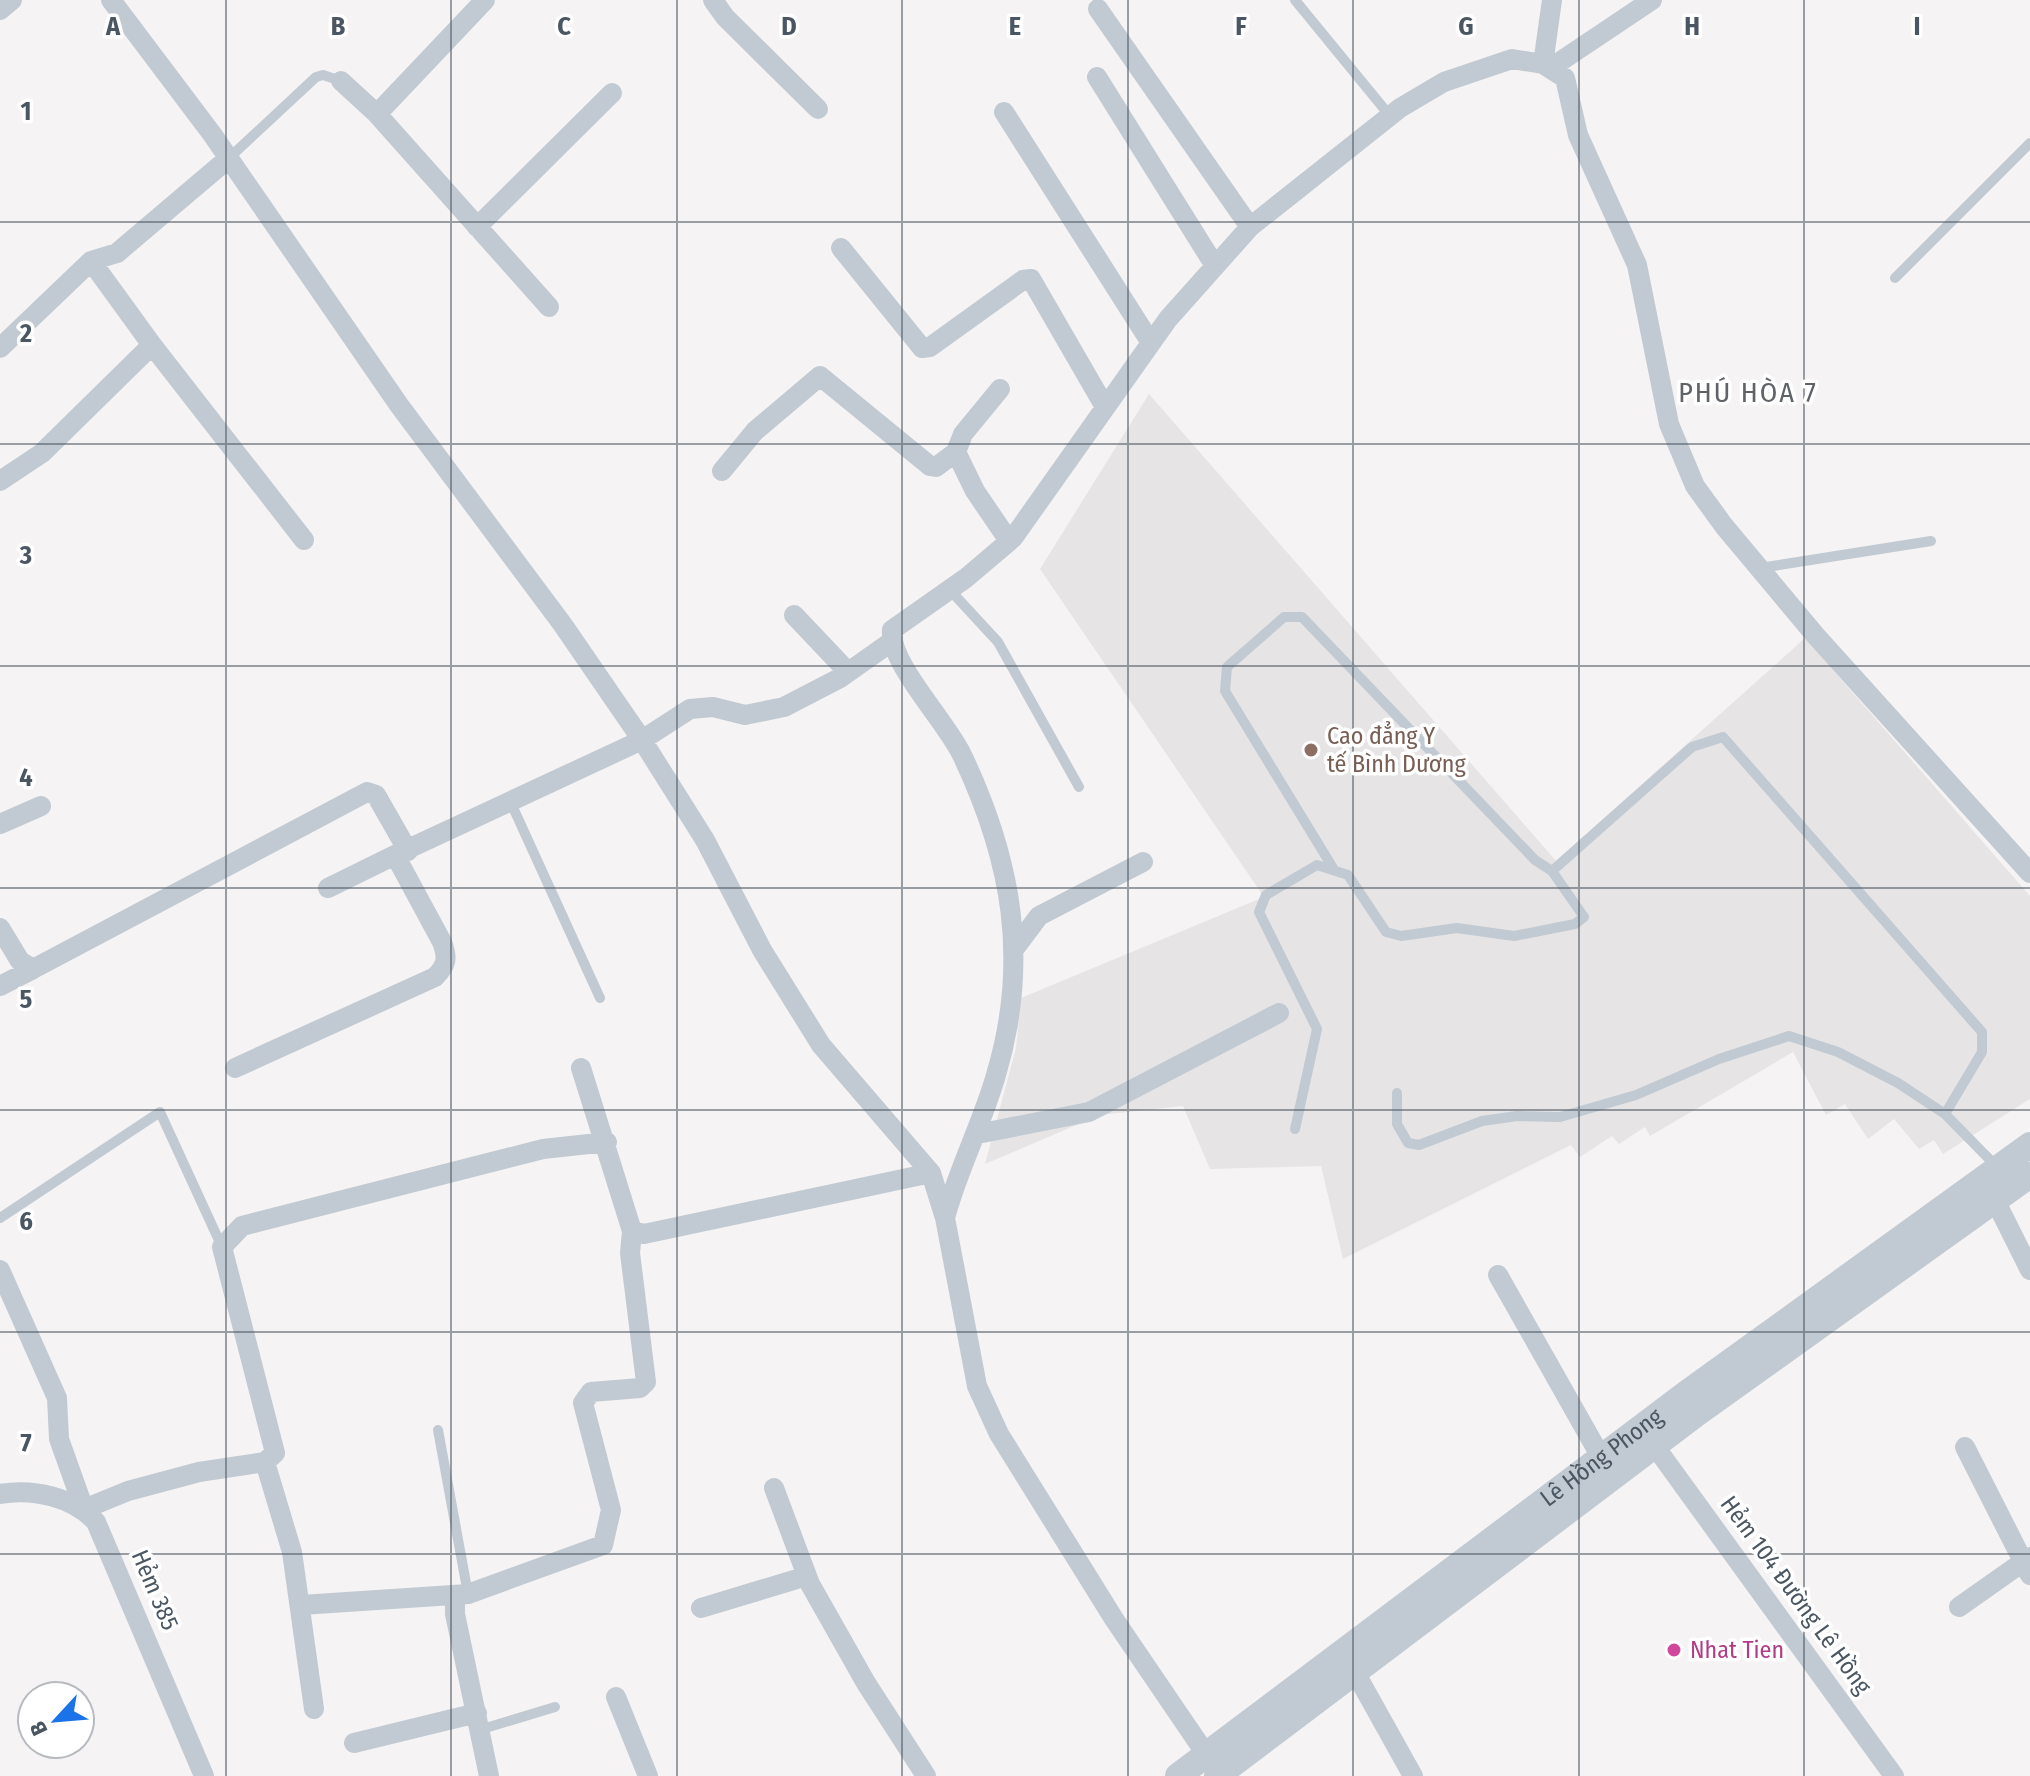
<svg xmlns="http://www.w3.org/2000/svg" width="2030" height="1776" viewBox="0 0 2030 1776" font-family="'Fira Sans Condensed',sans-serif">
<rect width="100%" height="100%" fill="#f5f3f3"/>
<!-- education -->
<path fill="#e6e4e5" d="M1149,394l407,467 249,-223 225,258v203l-87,55 -9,-14 -15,9 -25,-30 -26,20 -23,-35 -19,11 -33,-63 -143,84 -5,-9 -26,17 -7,-8 -32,21 -9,-12 -228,114 -22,-93 -111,3 -27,-63 -83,9 -115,49 31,-116 5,-50 243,-101 -224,-328z"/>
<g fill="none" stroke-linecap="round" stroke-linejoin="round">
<!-- service -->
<path stroke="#c1cad2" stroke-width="10" d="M1295,0l95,116
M229,158l87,-81 7,-2 18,6
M1895,278l135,-135
M1760,568l171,-27
M949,589l49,53 81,145
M511,803l89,195
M1333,868l-108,-177 2,-24 57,-50h18l233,243 17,11 140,-124 31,-10 259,295v20l-37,62
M1397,1093v31l11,19 11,2 63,-24 35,-5 43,1 76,-22 83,-36 70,-23 49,16 60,31 47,31 52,53
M1295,1129l22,-100 -58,-117 7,-17 51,-30 31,10 38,57 15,4 56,-8 57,8 61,-12 9,-7 -32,-46
M0,1218l160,-106 62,135
M438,1430l30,164
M479,1730l76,-23"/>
<!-- minor -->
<path stroke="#c1cad2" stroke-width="20" d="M111,0l101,134 187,271 164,220 79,115 63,100 57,110 59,95 110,128 14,45 32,168 22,48 115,185 100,147
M713,0l12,17 93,92
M1098,9l152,218
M0,10l12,-10
M1543,64l9,-64
M1552,67l100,-67
M1097,77l118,189
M341,81l36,33 108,-114
M1004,112l147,231
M377,114l172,193
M477,227l135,-134
M841,248l81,100 8,-1 93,-67 8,-1 74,128
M152,345l152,195
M0,348l91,-87
M1000,389l-37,45 -7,18 19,39 34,50
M722,471l33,-40 65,-55 110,90 6,1 20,-15
M0,481l42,-28 110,-108 -61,-84 26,-8 112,-95
M794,615l54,57
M0,824l41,-18
M328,888l67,-33
M0,928l20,33 13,8 334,-177 9,3 32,56
M1015,948l24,-32 104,-54
M0,986l33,-17
M235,1068l200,-91c12,-12 13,-19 7,-35l-47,-87 247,-115 48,-31 23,-2 32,8 39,-8 56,-29 51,-36
M581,1068l51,163 12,3 287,-61
M977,1134l112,-22 190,-99
M1995,1200l35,70
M945,1218c13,-49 37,-94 51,-143 34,-114 16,-215 -34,-320 -16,-34 -73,-92 -70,-125l74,-52 47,-40 155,-219 82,-92 150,-119 44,-26 68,-23 31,5 22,14 13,57 59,130 32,159 26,62 29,40 92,110 214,237
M0,1270l57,128 2,41 25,70 44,-18 71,-19 66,-10 10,-9 -53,-206 20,-21 301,-77 64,-7
M1498,1275l103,182
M1654,1445l240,331
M1965,1447l65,128
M265,1462l27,90 22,157
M774,1488l36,96 56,99 60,93
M0,1494c33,-6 73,3 96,28l108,254
M455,1595v19l34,162
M301,1605l167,-11 135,-49 8,-35 -28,-107 8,-11 49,-4 6,-6 -16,-129 2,-22
M1959,1607l71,-50
M701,1608l106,-32
M1355,1672l58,104
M616,1697l32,79
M354,1743l123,-30"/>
<!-- tertiary -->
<g stroke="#c1cad2" stroke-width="26">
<path id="s1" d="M1178,1776l509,-383 343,-248"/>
<path d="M1217,1776l482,-364 331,-237"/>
</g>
</g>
<!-- grid -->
<path fill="none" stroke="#4a5661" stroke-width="2" stroke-opacity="0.55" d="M226,0v1776M451,0v1776M677,0v1776M902,0v1776M1128,0v1776M1353,0v1776M1579,0v1776M1804,0v1776M0,222h2030M0,444h2030M0,666h2030M0,888h2030M0,1110h2030M0,1332h2030M0,1554h2030"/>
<!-- markers -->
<circle fill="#8d6e63" stroke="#fff" stroke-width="3" cx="1311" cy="750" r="8"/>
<circle fill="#d1479c" stroke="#fff" stroke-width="3" cx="1674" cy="1650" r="8"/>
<g text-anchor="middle" stroke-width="7" stroke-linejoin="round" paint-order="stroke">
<!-- education labels -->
<g font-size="24" fill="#785e54" stroke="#fff" text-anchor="start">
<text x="1327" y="744">Cao đẳng Y<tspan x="1327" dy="28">tế Bình Dương</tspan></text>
</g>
<!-- street labels -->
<g font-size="24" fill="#4a5661" stroke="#fff">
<text dy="8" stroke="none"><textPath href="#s1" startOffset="530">Lê Hồng Phong</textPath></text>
<text transform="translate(155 1590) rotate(67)" y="8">Hẻm 385</text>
<text transform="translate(1796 1595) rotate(54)" y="8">Hẻm 104 Đường Lê Hồng</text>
</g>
<!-- hotel labels -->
<g font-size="24" fill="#b23c85" stroke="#fff" text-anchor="start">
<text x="1690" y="1658">Nhat Tien</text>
</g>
<!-- quarter labels -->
<g font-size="28" letter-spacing="2" fill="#5f6368" stroke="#fff">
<text x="1748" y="402">PHÚ HÒA 7</text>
</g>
</g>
<g font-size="26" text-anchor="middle" font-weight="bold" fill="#4a5661" stroke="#fff" stroke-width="7" stroke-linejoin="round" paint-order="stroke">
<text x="113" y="35">A</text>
<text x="338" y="35">B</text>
<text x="564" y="35">C</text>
<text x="789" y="35">D</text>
<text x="1015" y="35">E</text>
<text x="1241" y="35">F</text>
<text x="1466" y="35">G</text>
<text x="1692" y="35">H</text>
<text x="1917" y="35">I</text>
<text x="26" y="120">1</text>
<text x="26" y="342">2</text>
<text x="26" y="564">3</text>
<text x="26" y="786">4</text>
<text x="26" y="1008">5</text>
<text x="26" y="1230">6</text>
<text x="26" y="1452">7</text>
</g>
<!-- north arrow -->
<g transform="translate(56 1720) rotate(244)"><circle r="38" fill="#ffffff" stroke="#b7bbc0" stroke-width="2"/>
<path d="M0-6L14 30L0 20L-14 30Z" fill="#1a73e8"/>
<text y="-12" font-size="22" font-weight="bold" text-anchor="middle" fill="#4a5661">B</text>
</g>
</svg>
